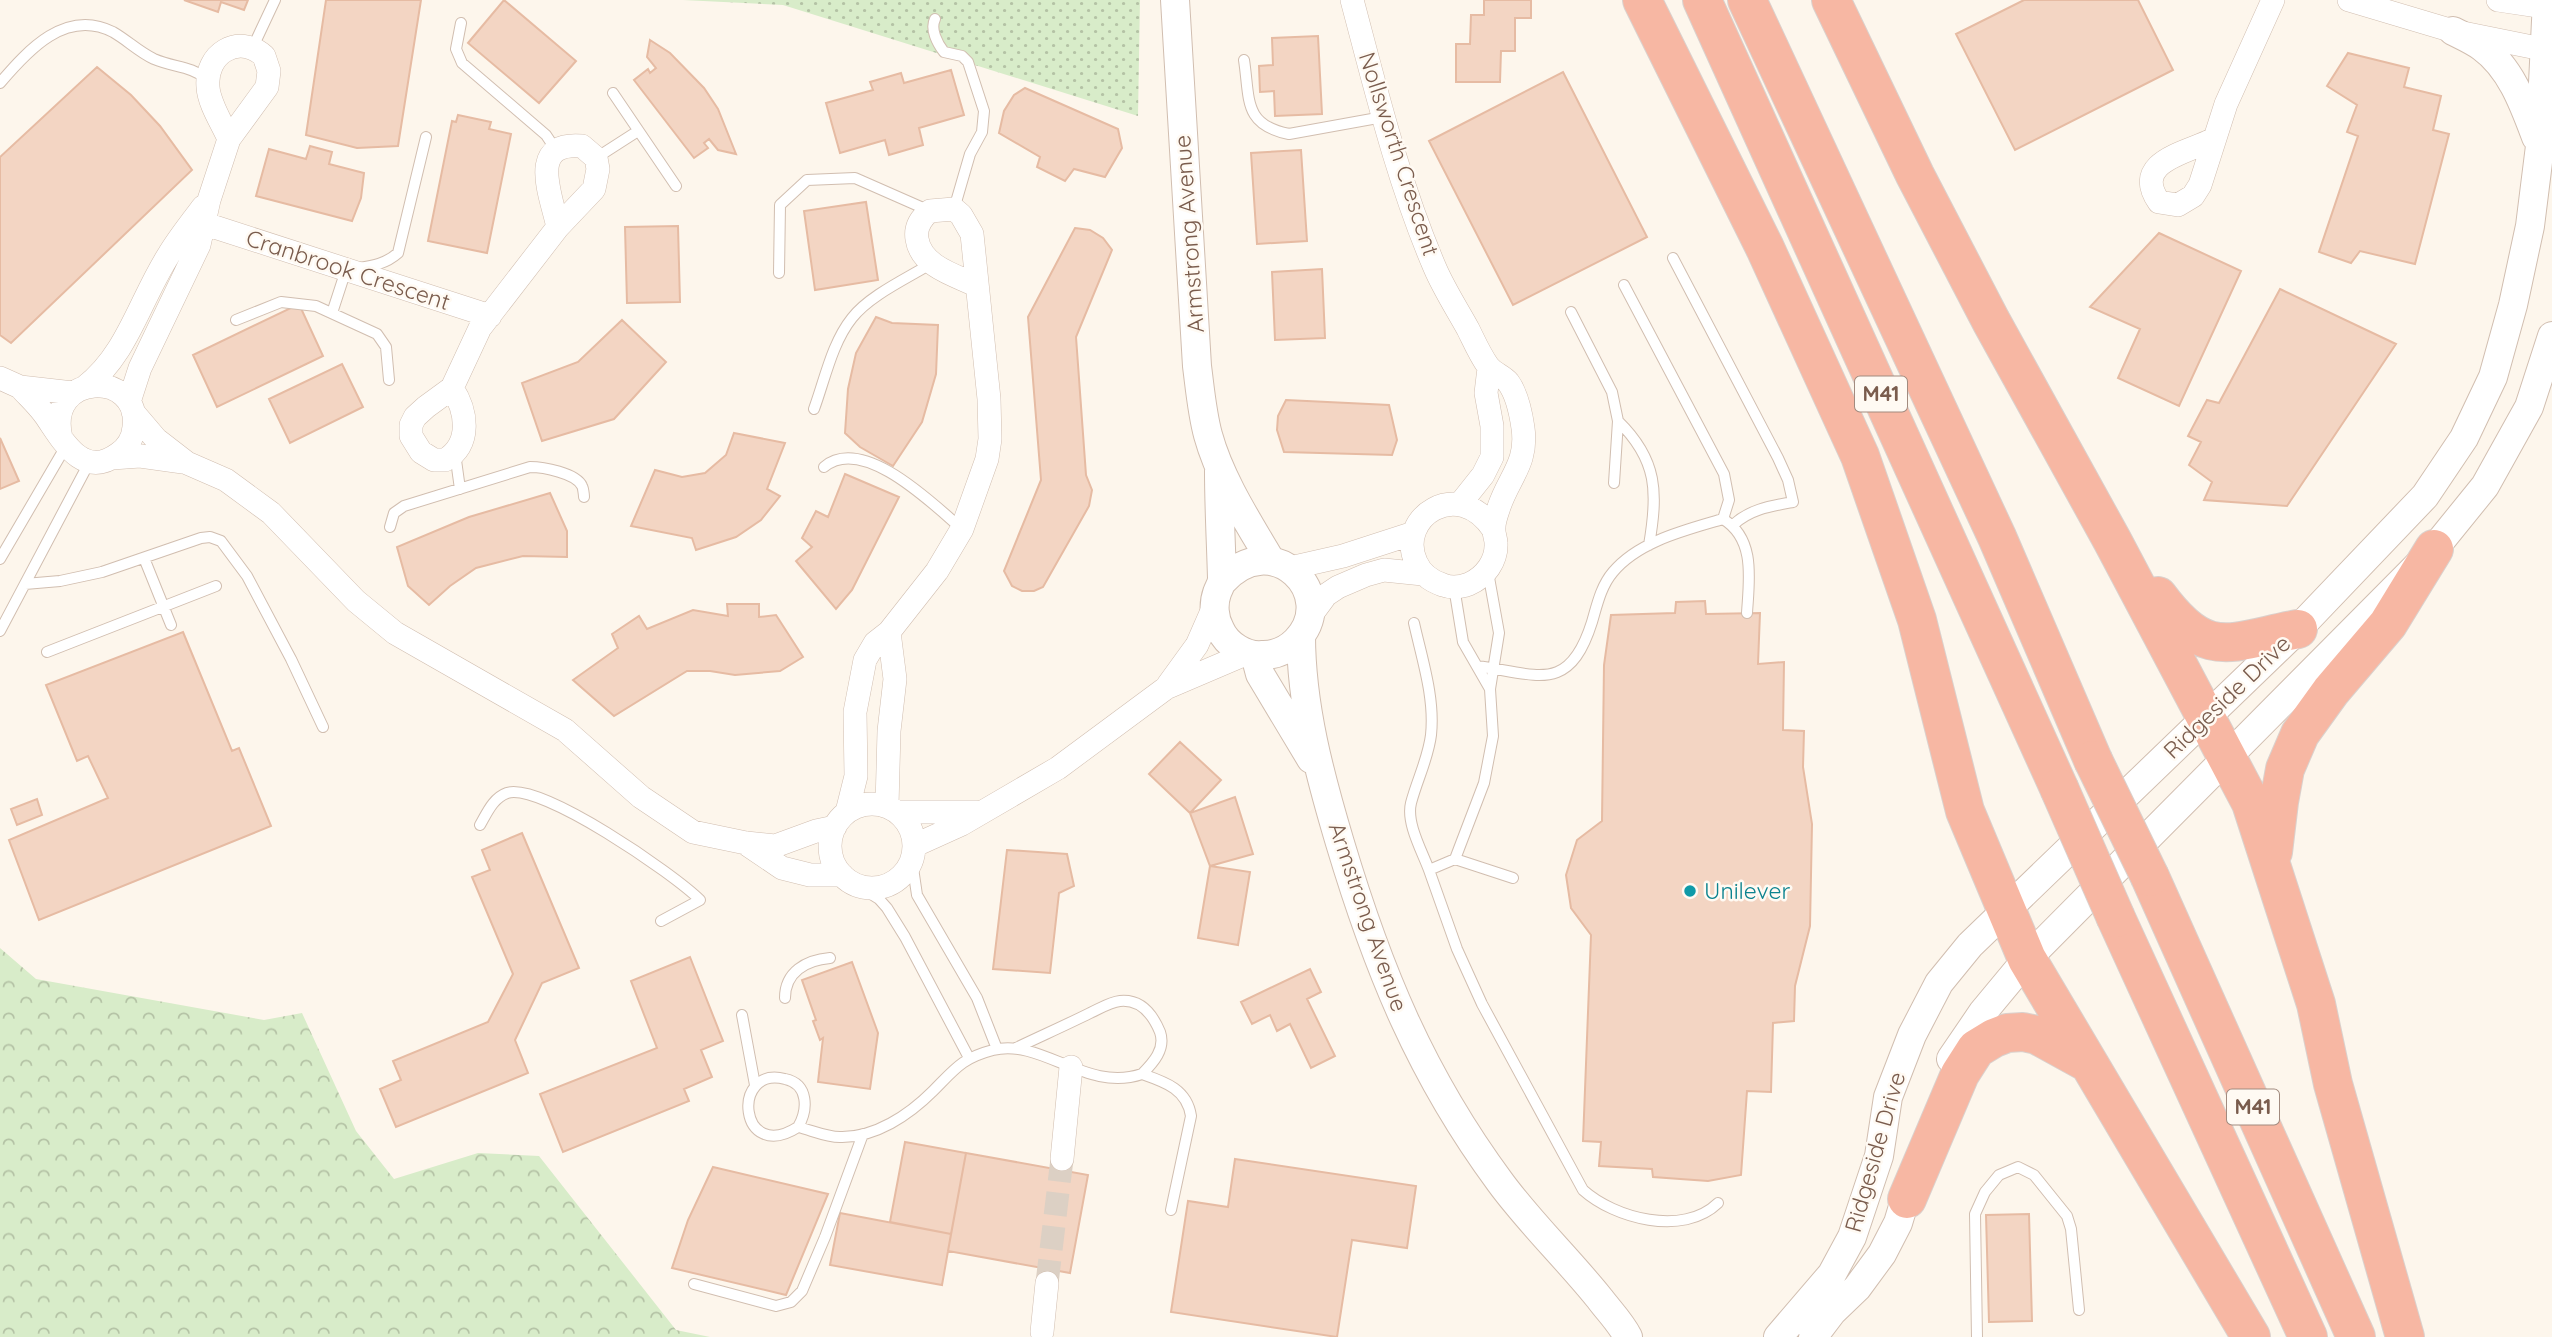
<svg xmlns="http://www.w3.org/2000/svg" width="2552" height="1337" viewBox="0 0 2552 1337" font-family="Quicksand,sans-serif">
<defs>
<pattern id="forest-crowns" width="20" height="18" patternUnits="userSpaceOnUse" patternTransform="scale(1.75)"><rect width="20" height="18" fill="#d8ecc9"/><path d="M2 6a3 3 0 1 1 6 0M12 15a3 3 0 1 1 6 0" fill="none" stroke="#b4c2a5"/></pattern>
<pattern id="park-dots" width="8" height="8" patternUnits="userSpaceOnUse" patternTransform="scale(1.75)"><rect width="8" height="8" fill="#d8ecc9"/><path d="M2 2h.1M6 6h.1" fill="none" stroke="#b4c2a5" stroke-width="1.8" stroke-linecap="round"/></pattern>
</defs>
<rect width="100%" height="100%" fill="#fdf6ec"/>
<!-- forest -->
<path fill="url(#forest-crowns)" d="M0,948l36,31 228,41 38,-7 54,118 38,48 84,-26 61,3 137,174 34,7h-710z"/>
<!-- park -->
<path fill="url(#park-dots)" d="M683,0h457l-2,116 -355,-111z"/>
<!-- building -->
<path fill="#f3d5c3" stroke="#e6bba3" stroke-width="2" d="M184,0h64l-4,10 -23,-8 -3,10z
M326,0h95l-23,146 -41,2 -51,-13z
M504,0l72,61 -37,42 -71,-60z
M1484,0h47v18h-16v33h-14l-1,31h-44v-38h14l1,-29h13z
M2024,0h114l35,70 -158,80 -59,-116z
M1318,36l4,78 -47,2 -1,-25 -14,1 -1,-26 14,-1 -1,-27z
M650,40l20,13 34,35 14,21 18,45 -18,-4 -9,-11 -5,4 4,5 -14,10 -60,-78 14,-11 2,4 6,-5 -9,-11z
M2348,53l61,15 -5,19 37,9 -8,34 16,4 -34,130 -55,-13 -9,12 -32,-11 39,-116 -11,-4 10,-27 -30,-19z
M97,67l34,28 29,31 32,44 -181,173 -11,-8v-178z
M951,70l13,45 -45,13 4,17 -34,10 -4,-15 -45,13 -14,-50 47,-13 -3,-8 31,-9 3,10z
M1563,72l84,165 -134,68 -84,-164z
M1025,88l93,41 4,19 -17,29 -31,-8 -9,12 -28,-14 3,-10 -41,-24 5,-22 10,-16z
M458,115l33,7 -2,7 22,5 -24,119 -59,-12 24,-120 4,1z
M310,146l22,6 -3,12 35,9 -3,25 -9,23 -96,-25 13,-47 37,10z
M1301,150l6,91 -50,3 -6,-91z
M866,202l12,78 -63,10 -11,-79z
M678,226l2,76 -53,1 -2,-76z
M1075,228l15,2 13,8 9,12 -36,87 10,138 6,15 -3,16 -46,81 -9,4h-12l-10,-5 -8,-15 37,-91 -13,-163z
M2159,233l82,38 -62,135 -61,-28 22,-49 -50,-22z
M1322,269l3,69 -50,2 -3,-68z
M2280,289l116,55 -109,162 -83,-6 8,-18 -23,-17 12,-23 -13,-6 19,-36 12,3z
M299,304l24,52 -106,51 -24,-52z
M876,317l16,6 46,2 -2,49 -14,48 -29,44 -33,-19 -15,-14 3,-44 8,-36z
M622,320l44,42 -52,57 -72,22 -20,-58 56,-21z
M342,364l21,43 -73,36 -21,-44z
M1286,400l103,5 8,35 -5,15 -108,-3 -7,-22 1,-14z
M734,433l51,10 -18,46 13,7 -19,24 -25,17 -40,13 -4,-12 -61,-12 24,-56 27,7 23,-4 21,-18z
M0,438l19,43 -19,8z
M845,474l54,23 -47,93 -16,19 -40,-48 16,-14 -10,-9 14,-27 12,6z
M550,493l17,38v26l-44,-1 -47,12 -26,18 -21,19 -21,-19 -11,-39 72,-30z
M1705,601l1,13 54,-1 -2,51 26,-2 -1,68 21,1 -1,36 9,57 -2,102 -15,60 -1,35 -21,2 -2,69 -24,-1 -6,84 -33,6 -55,-4 -1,-8 -53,-3 2,-24 -18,-1 8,-206 -20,-27 -5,-33 11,-35 25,-19 2,-156 7,-50 64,-2 1,-11z
M727,604h32v13l17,-2 27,42 -23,14 -45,4 -25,-4h-23l-73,45 -41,-36 45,-32 -6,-14 27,-18 8,13 46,-19 35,6z
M183,632l49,119 7,-3 32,78 -232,94 -30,-80 99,-42 -20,-42 -11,5 -31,-76z
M1180,742l41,38 -31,33 -41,-39z
M1235,797l18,57 -43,12 -20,-53z
M37,799l5,16 -25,10 -6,-16z
M522,833l57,135 -37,15 -27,57 13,33 -132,54 -16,-38 21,-9 -8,-19 95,-39 25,-48 -41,-97 18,-7 -8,-20z
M1007,850l60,4 7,32 -15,7 -9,80 -57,-4z
M1210,866l40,6 -12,73 -40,-7z
M690,957l33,84 -22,9 11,27 -28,12 5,12 -126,51 -23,-58 117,-46 -26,-67z
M852,962l26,71 -8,56 -52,-7 5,-44 -3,2 -7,-19 3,-1 -14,-40z
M1310,969l11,23 -14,7 28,57 -24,12 -21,-44 -13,7 -7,-16 -18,9 -11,-22z
M905,1142l61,11 -15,81 -61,-12z
M966,1153l122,22 -18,98 -122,-22z
M1235,1159l181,27 -9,62 -55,-8 -15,97 -166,-25 17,-111 40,6z
M713,1167l115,27 -42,101 -114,-27 16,-48z
M840,1213l111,21 -9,51 -112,-20z
M2029,1214l3,107 -43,1 -3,-107z"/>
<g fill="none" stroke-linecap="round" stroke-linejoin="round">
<!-- minor-tunnel -->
<path stroke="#dcd0c4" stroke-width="23" stroke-dasharray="23 11" stroke-linecap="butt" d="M1047,1283l15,-124"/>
<defs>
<path id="service" d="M935,19c-5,10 2,24 9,33l18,4 6,6 16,49 -2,21 -12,22 -16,55
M461,23l-5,26 6,14 84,72 10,15
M252,49l23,-49
M1244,60c6,39 -1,65 45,74l94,-17
M0,83c28,-33 66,-75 113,-51 14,8 26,20 41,27 21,9 35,6 55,21
M613,93l63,93
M596,158l42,-27
M1673,258l105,200 10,22 5,22c-22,4 -43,7 -60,23
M779,273l1,-68 27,-25 48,-2 75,33
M1624,285l100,189 5,26 -6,19
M1571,312l41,80 6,29 -4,62
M332,313l14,-43c20,-4 36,-3 52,-17l28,-116
M236,320l45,-18 35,4 61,28 9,13 3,33
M814,409c11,-30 18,-66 38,-91 18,-23 56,-40 80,-55
M1618,421c40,39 40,72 31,124
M455,453l5,36
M824,467c39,-33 110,38 138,62
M390,527l4,-14 10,-7 126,-39c13,0 46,6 52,19 1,1 2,9 2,11
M144,558l27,67
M0,559l66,-113
M1488,572l11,61 -9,56 3,47 -9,47 -29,76 -26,11 28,79 25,55 101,186c31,28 100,47 135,13
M25,584l35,-3 42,-9 99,-34 9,-1 11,4 26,35 44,83 32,68
M1454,587l9,55 27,47
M1414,623c8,36 21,75 17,112 -3,24 -14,45 -20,68 -5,20 11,48 18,67
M0,631l90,-170
M47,652l169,-66
M1477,666c60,8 92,29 115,-44 5,-17 9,-36 21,-50 26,-31 73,-42 110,-53 33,20 26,61 24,94
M480,825c7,-12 13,-27 27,-32 34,-11 167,81 193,107l-39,21
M1455,859l58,19
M912,861l5,34 60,103 20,51
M855,884l24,15 8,9 18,29 63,119
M785,998c0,-26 21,-38 45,-40
M742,1015l13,70
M1016,1048c25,-12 50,-23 74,-35 9,-4 20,-11 30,-12 21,-2 33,14 40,31 6,17 -7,31 -18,42
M798,1127c10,-17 11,-43 -13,-48 -55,-14 -46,86 13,48 13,3 28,10 42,10 35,1 69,-22 93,-46 22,-22 29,-33 60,-41 50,-12 93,43 149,24 23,8 45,15 49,42l-20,94
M694,1284l82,22 15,-4 11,-11 23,-54 38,-103
M1977,1337l-2,-123 10,-22 14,-17 19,-8 16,8 33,41 4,13 8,81"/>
<path id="minor" d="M1352,0c24,90 46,182 83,268 9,21 22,41 33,61 6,12 12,26 20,37 5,7 15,10 20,16 9,12 13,32 15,46 5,35 -14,49 -24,79 -2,6 -5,14 -5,20 -1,6 2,11 2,16 1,18 -11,34 -27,41 -8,3 -18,4 -26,1 -12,-4 -22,-11 -27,-23 -20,-44 42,-86 77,-33
M2349,0l104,31 99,20
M2498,0l54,8
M2212,140c-26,13 -81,22 -53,62l19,3 15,-9 7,-11 26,-81 47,-104
M193,220l297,96
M0,378l20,9 53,6
M20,387c8,9 18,18 25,28 17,24 37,65 73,39 9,-6 15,-16 16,-27 7,-57 -89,-56 -73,11
M85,387c42,-32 55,-87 83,-131 10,-17 23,-33 35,-49
M452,388c15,23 20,56 -7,72h-11l-13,-8 -10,-16v-11l4,-8 11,-10 26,-19 28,-60 78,-101 36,-38 4,-20 -2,-11 -14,-12c-55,-5 -31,49 -24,81
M129,402l11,-34 59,-123 10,-45 20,-61 38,-52 2,-16 -5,-15c-26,-23 -59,-2 -56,31 1,17 14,36 21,52
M133,412l23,27 31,24 39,17 45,33 85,88 39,32 170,97 76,67 52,35 53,11 29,3 41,-15 19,-4
M112,458l28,-2 43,6
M1460,504l23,-29 9,-18v-31l-6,-33 3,-25
M1290,568l53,-12 71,-23
M1309,618l17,-23 12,-8 28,-12 18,-5 39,4
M1168,685l29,-40 18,-41
M830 846a42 42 0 1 1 84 0a42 42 0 1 1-84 0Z
M887,806l2,-75 6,-52 -6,-47
M847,812l9,-36 -1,-64 10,-52 10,-17 14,-11 48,-61 25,-42 25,-70 3,-20 -1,-40 -17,-165 -11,-19 -7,-6 -24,2c-9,7 -15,16 -13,28 4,27 37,36 59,46
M897,812h80
M748,845l34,23 28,7h32
M914,848l6,-5 42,-19 96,-56 108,-80 82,-35
M1062,1159l9,-92
M1042,1332l5,-49"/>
<path id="tertiary" d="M1175,0l22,366c3,23 5,47 11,69 12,44 40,87 63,126
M2453,31c10,5 21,10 29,16 29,21 42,58 54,90
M1219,471c0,36 2,71 3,107 0,6 -3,9 -5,15 -4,11 -3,25 3,36 7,16 26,28 43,26 13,0 24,-5 33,-14 45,-46 -24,-116 -74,-59
M1301,635c0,71 19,141 39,208 38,127 81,232 160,339 30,41 68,77 100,117 9,12 21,24 28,38
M1255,655l5,19 51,85
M1951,1059l32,-47 44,-53 407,-410 51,-63 44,-79 23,-71
M1778,1337l54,-63 20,-37 27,-81 9,-59 24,-62 27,-52 31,-38 328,-316 127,-133 39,-58 29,-61 20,-72 17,-79 10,-80 7,-146
M1813,1337l19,-25 25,-24 25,-34 16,-31 13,-43"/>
<path id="motorway" d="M1642,0l123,248 95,208 57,164 48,191 62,148 224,378
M1702,0l357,788
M1747,0l250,537 96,223
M1831,0l84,175 76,146 121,219 139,263 65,201 17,80 72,253
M2158,596c49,66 71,46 140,33
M2273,852l6,-50 6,-33 15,-35 31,-43 57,-67 46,-75
M2150,877l206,460
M2116,918l192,419
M1907,1199l53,-125 16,-25 18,-11 13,-5 16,-1 14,3 51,28"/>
</defs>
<!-- service casing -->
<use href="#service" stroke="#d1beb0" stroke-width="12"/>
<!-- minor casing -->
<use href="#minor" stroke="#d1beb0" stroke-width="24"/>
<!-- tertiary casing -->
<use href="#tertiary" stroke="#d1beb0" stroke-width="30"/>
<!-- motorway casing -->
<use href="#motorway" stroke="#dad1cd" stroke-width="40"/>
<!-- service -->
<use href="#service" stroke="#fff" stroke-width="10"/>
<!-- minor -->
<use href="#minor" stroke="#fff" stroke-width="23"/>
<!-- tertiary -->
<use href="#tertiary" stroke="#fff" stroke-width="28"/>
<!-- motorway -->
<use href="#motorway" stroke="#f7b7a3" stroke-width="38"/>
<defs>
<path id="motorway-bridge" d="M2093,760l57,117
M2059,788l57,130"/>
</defs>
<!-- motorway-bridge casing -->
<use href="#motorway-bridge" stroke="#dad1cd" stroke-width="40" stroke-linecap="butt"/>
<!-- motorway-bridge -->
<use href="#motorway-bridge" stroke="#f7b7a3" stroke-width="38"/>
</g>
<!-- markers -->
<circle fill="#0f9aa8" stroke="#fffaf3" stroke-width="2.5" cx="1690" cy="891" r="7"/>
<g text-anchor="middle" stroke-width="5" stroke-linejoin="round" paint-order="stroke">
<!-- shield labels -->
<g fill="#fffaf3" stroke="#a28b7f" stroke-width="2">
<rect x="1855" y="376.5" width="52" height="35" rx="5"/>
<rect x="2227" y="1089.5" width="52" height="35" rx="5"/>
</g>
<g font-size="21" font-weight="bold" fill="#7a5c4d">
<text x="1881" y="401">M41</text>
<text x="2253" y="1114">M41</text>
</g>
<!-- street labels -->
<g font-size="23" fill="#7a5c4d" stroke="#fffaf3">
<text transform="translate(1399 154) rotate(72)" y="8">Nollsworth Crescent</text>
<text transform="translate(1189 234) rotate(-94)" y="8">Armstrong Avenue</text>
<text transform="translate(348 270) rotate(18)" y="8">Cranbrook Crescent</text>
<text transform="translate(2227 697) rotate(-44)" y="8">Ridgeside Drive</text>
<text transform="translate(1368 917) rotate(71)" y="8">Armstrong Avenue</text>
<text transform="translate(1875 1152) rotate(-74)" y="8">Ridgeside Drive</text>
</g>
<!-- culture labels -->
<g font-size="23" fill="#0d838f" stroke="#fffaf3" text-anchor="start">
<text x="1704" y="899">Unilever</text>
</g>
</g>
</svg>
